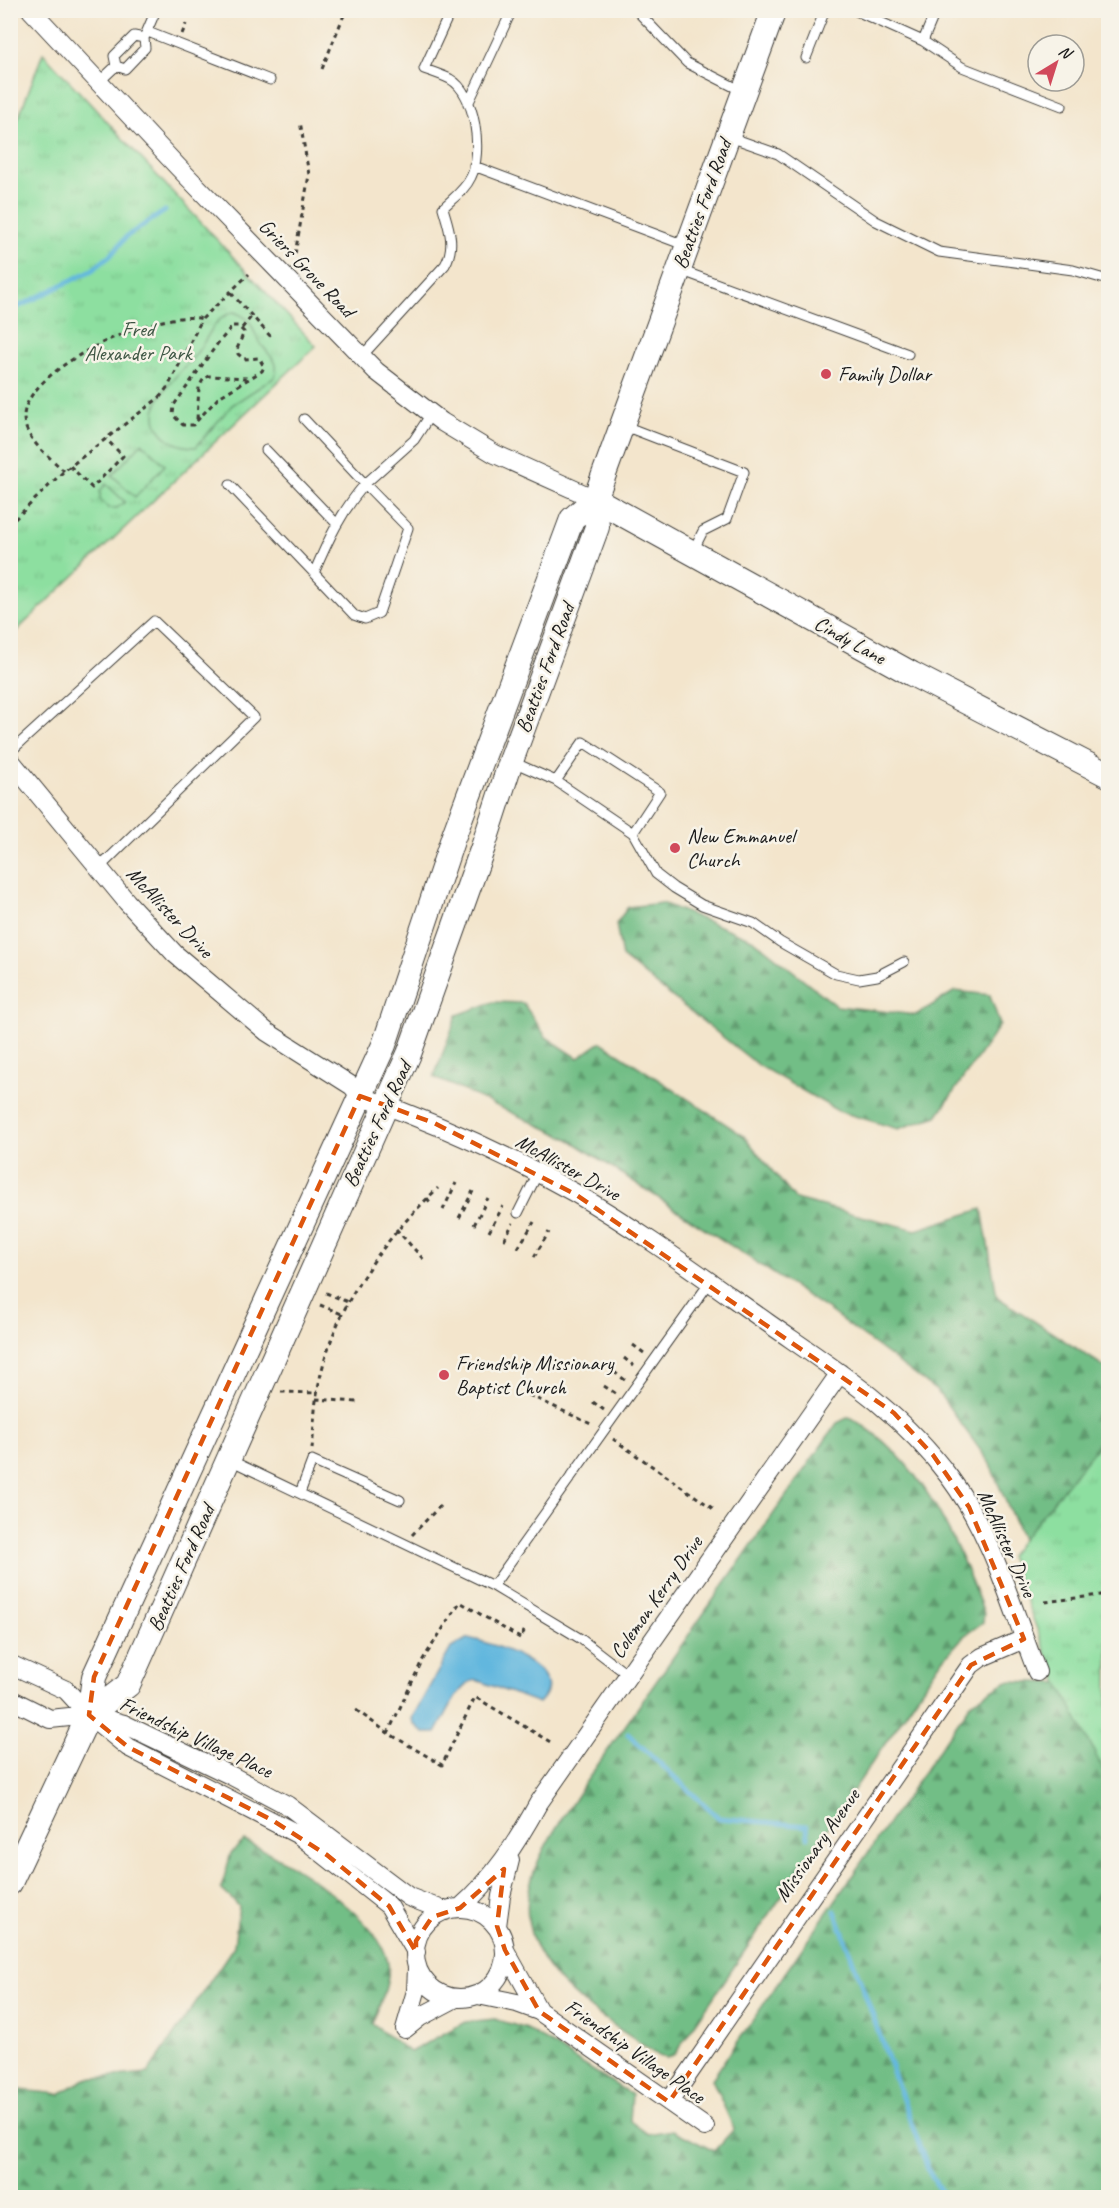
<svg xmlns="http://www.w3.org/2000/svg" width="1119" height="2208" viewBox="0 0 1119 2208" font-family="Caveat,sans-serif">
<defs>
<pattern id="forest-firs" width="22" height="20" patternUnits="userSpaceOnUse" patternTransform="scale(1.5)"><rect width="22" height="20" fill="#72be86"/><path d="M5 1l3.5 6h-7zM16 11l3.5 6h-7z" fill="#5d9a6d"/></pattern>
<pattern id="park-tufts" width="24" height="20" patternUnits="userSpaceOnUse" patternTransform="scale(1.5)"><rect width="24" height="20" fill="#8ddfa0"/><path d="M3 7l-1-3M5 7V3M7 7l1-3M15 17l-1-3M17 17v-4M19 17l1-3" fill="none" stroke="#79bf89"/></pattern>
</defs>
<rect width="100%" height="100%" fill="#f7f3e8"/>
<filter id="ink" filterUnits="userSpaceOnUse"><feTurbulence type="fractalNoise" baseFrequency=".0167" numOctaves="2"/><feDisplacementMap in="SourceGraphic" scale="12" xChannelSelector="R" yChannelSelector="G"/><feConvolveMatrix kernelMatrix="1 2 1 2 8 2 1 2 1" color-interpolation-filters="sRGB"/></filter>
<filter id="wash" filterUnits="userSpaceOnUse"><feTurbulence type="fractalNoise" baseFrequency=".008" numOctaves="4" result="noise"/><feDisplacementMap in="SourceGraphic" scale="24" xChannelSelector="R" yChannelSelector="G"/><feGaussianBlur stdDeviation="1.35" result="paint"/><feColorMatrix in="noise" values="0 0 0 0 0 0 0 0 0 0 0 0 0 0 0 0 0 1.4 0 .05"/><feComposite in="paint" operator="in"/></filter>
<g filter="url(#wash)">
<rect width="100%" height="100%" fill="#f3e5cc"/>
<!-- forest -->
<path fill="url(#forest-firs)" stroke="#476d51" stroke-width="1.5" d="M662,903l92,37 83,66 79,9 39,-24 35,4 10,30 -63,91 -39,13 -60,-18 -80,-46 -136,-108 -6,-33 12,-17z
M493,1002l30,1 23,34 32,21 23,-16 143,94 51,63 121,31 66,-21 15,88 111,72v212l-78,-23 -41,-96 -51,-70 -111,-83 -258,-170 -135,-62 23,-62z
M849,1417c74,41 106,122 135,196l-1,9 -19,14 -25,28 -264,390 -8,4 -8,-2c-60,-42 -154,-90 -127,-178 10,-33 33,-63 51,-92l254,-363z
M1007,1681l80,3 21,26v487h-1097l-1,-108 50,5 25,-15 63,-6 86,-127 5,-40 -18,-17 10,-36 13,-12c39,15 137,77 144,122 3,21 -9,42 -16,61l38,28 55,-30 30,-3 32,10 105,66 -2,26 18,13 25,-4 41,21 20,-22 -22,-50 260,-377z"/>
<!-- park -->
<path fill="url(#park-tufts)" stroke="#547e5e" stroke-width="1.5" d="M43,53l273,293 -305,290 -1,-496z
M1106,1436l2,2v341l-55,-108 -44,-115z"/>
<!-- pitch -->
<path fill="#8ddfa0" stroke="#547e5e" stroke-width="1.5" d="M234,312c23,9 15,16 27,32 9,13 19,16 14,33l-43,28 -36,42c-12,0 -24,-3 -33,-13 -25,-27 14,-57 32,-79 13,-15 18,-38 39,-43z
M142,443l23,22 -30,32 -23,-22z
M106,484l19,18 -8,6h-8l-9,-8v-9z"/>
<!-- water -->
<path fill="#62b7de" stroke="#3f6a7d" stroke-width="1.5" d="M468,1638c24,5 106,32 71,65l-63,-23c-19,4 -30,37 -40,53h-12l-11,-10 -1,-5 39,-70z"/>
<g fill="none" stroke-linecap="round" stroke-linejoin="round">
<!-- stream -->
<path stroke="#62b7de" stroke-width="5" d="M10,311l82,-41 18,-14 17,-20 38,-25
M628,1734l91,84 88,8 1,11
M835,1911l94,261 16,26"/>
</g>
</g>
<g filter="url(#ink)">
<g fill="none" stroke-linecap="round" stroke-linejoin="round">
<defs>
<path id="service" d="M636,10l51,53 57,29
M854,10l69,31 39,26 100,39
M148,32l122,48
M923,41l13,-31
M806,58l19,-48
M116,66l9,3 20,-21 -1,-10 12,-28
M116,66l-2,-10 20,-20 10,2
M98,83l18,-17
M468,104l44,-94
M730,137l48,17 98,67 63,31 134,18 35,10
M474,166l213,80
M680,270l228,84
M362,356l83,-91c11,-19 4,-37 -2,-57 10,-10 22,-18 28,-31 12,-24 5,-84 -21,-98 -8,-4 -17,-7 -26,-10l27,-59
M304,419l61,65 49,-44 17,-26
M622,425l122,47 -17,47 -24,12 -10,20
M266,450l70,73
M365,484l43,44 -29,85 -14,6 -11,-4 -40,-42c14,-33 27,-61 51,-89z
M230,485l84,88
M10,752l144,-131 100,96 -155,151
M513,762l43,19 77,52 23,41 18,14 28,17 51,18 27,19 56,32 23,5 18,-3 27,-14
M556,781l27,-39 77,50 -27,41
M518,1213l20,-40
M230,1460l263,126
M300,1493l12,-32 88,39
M629,1676l-48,-37 -88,-53 217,-304"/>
<path id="minor" d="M31,10l147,157 198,204 66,51 53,32 100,45
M10,760l117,142 48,52 92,78 85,54 8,10c74,26 146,58 215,97 67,39 129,85 193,130 69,48 131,86 182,155 42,56 62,130 87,194
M10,1664l56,26 23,25 39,32 171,88 90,71 27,46
M10,1699l40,20 39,-4 35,9 106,51 57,30 122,92 36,14
M460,1908c34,-30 56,-64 78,-104l302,-431
M415 1953a45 45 0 1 1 90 0a45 45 0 1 1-90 0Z
M497,1926l4,-30 9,-36
M505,1950l34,61
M417,1968l-1,23 -11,38 15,-12 34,-18
M478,1995l39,8 22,8 166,116
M669,2102l302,-437 11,-8 42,-18"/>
<path id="secondary" d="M595,499l317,175 196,101
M89,1715l39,-30 281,-631 74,-207 28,-86 86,-234 -2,-28 179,-489
M10,1883l79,-168 5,-38 290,-632 69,-207 119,-319 23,-20"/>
</defs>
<!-- service casing -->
<use href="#service" stroke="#3c3a36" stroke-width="11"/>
<!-- minor casing -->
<use href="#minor" stroke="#3c3a36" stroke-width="20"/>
<!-- secondary casing -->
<use href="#secondary" stroke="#3c3a36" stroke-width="26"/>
<!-- path -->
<path stroke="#3c3a36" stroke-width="3" stroke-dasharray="4.5 4.5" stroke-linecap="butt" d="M182,34l4,-10
M322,69l24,-59
M295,254l14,-79 -9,-54
M231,293l41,45
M233,326h5l6,6 -7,17 1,5 6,5 15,-1 5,9 -2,4 -43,26 -26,28h-10l-10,-10 1,-10 44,-62z
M242,328l10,-12
M197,419l2,-32 5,-9 5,-2 38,2
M70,466l22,22 31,-32 -17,-17
M64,471c-15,-15 -40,-32 -40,-54 0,-49 137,-110 178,-98
M10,527l5,-8 49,-48 96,-74 9,-12 33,-66 47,-45
M427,1198l5,7
M443,1210l13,-27
M459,1218l14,-27
M474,1225l14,-27
M396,1229l29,32
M489,1232l14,-26
M504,1240l9,-17
M518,1248l16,-26
M534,1257l15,-25
M326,1293l22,9
M320,1305l22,9
M633,1345l11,8
M624,1358l10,8
M614,1372l11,8
M604,1386l11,7
M281,1392l36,1
M529,1395l64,30
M316,1399l41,3
M593,1402l11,8
M613,1439l102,71
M312,1449c2,-18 2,-37 5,-55 13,-82 62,-150 121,-206
M412,1535l28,-29
M1045,1602l63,-8
M522,1635l4,-7
M520,1638l-60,-36 -38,59 -34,72 54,32 33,-68 77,46
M356,1710l32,23"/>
<!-- service -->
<use href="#service" stroke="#fff" stroke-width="9"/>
<!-- minor -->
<use href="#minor" stroke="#fff" stroke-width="18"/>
<!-- secondary -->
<use href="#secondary" stroke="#fff" stroke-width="24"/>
</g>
</g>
<!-- marked area -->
<path fill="none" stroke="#de560d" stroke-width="4.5" stroke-dasharray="12 8" stroke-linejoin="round" d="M360,1096l74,27 141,71 319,219 39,42 36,52 55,132 -53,26 -302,437 -130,-91 -34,-61 -8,-24 7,-57 -44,39 -28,9 -16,24v11l-27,-46 -62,-51 -55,-35 -144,-73 -39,-32 5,-38z"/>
<!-- markers -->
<g fill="#d1495b" stroke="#f7f3e8" stroke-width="2">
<circle cx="826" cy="374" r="6"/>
<circle cx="675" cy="848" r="6"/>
<circle cx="444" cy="1375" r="6"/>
</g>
<g text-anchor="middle" stroke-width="5" stroke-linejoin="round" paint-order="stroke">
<!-- street labels -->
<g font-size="21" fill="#1c1c1c" stroke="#f7f3e8">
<text transform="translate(702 204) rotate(-70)" y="7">Beatties Ford Road</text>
<text transform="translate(307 268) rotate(46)" y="7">Griers Grove Road</text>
<text transform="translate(850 640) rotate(29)" y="7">Cindy Lane</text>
<text transform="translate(545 668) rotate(-70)" y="7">Beatties Ford Road</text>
<text transform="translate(170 912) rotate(47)" y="7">McAllister Drive</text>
<text transform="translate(377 1124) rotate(-65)" y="7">Beatties Ford Road</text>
<text transform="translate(568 1167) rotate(29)" y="7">McAllister Drive</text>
<text transform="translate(1007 1543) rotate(66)" y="7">McAllister Drive</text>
<text transform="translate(181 1568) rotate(-66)" y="7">Beatties Ford Road</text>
<text transform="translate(656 1597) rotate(-55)" y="7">Colemon Kerry Drive</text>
<text transform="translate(196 1737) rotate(25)" y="7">Friendship Village Place</text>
<text transform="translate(817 1845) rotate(-55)" y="7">Missionary Avenue</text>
<text transform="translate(635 2051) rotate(35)" y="7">Friendship Village Place</text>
</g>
<!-- park labels -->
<g font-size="21" fill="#3e5644" stroke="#f7f3e8">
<text x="138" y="336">Fred<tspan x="138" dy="24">Alexander Park</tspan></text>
</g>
<!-- poi labels -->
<g font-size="21" fill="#1c1c1c" stroke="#f7f3e8" text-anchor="start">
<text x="838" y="381">Family Dollar</text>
<text x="687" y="843">New Emmanuel<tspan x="687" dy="24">Church</tspan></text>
<text x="456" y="1370">Friendship Missionary<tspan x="456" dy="24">Baptist Church</tspan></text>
</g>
</g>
<!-- margin -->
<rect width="1119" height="2208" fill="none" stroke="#f7f3e8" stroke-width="36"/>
<!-- north arrow -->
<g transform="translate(1056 63) rotate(38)"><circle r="28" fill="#f7f3e8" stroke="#9f9d96" stroke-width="1.5"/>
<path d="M0-4.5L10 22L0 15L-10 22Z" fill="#d1495b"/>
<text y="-9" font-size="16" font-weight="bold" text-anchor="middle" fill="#1c1c1c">N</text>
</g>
</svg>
